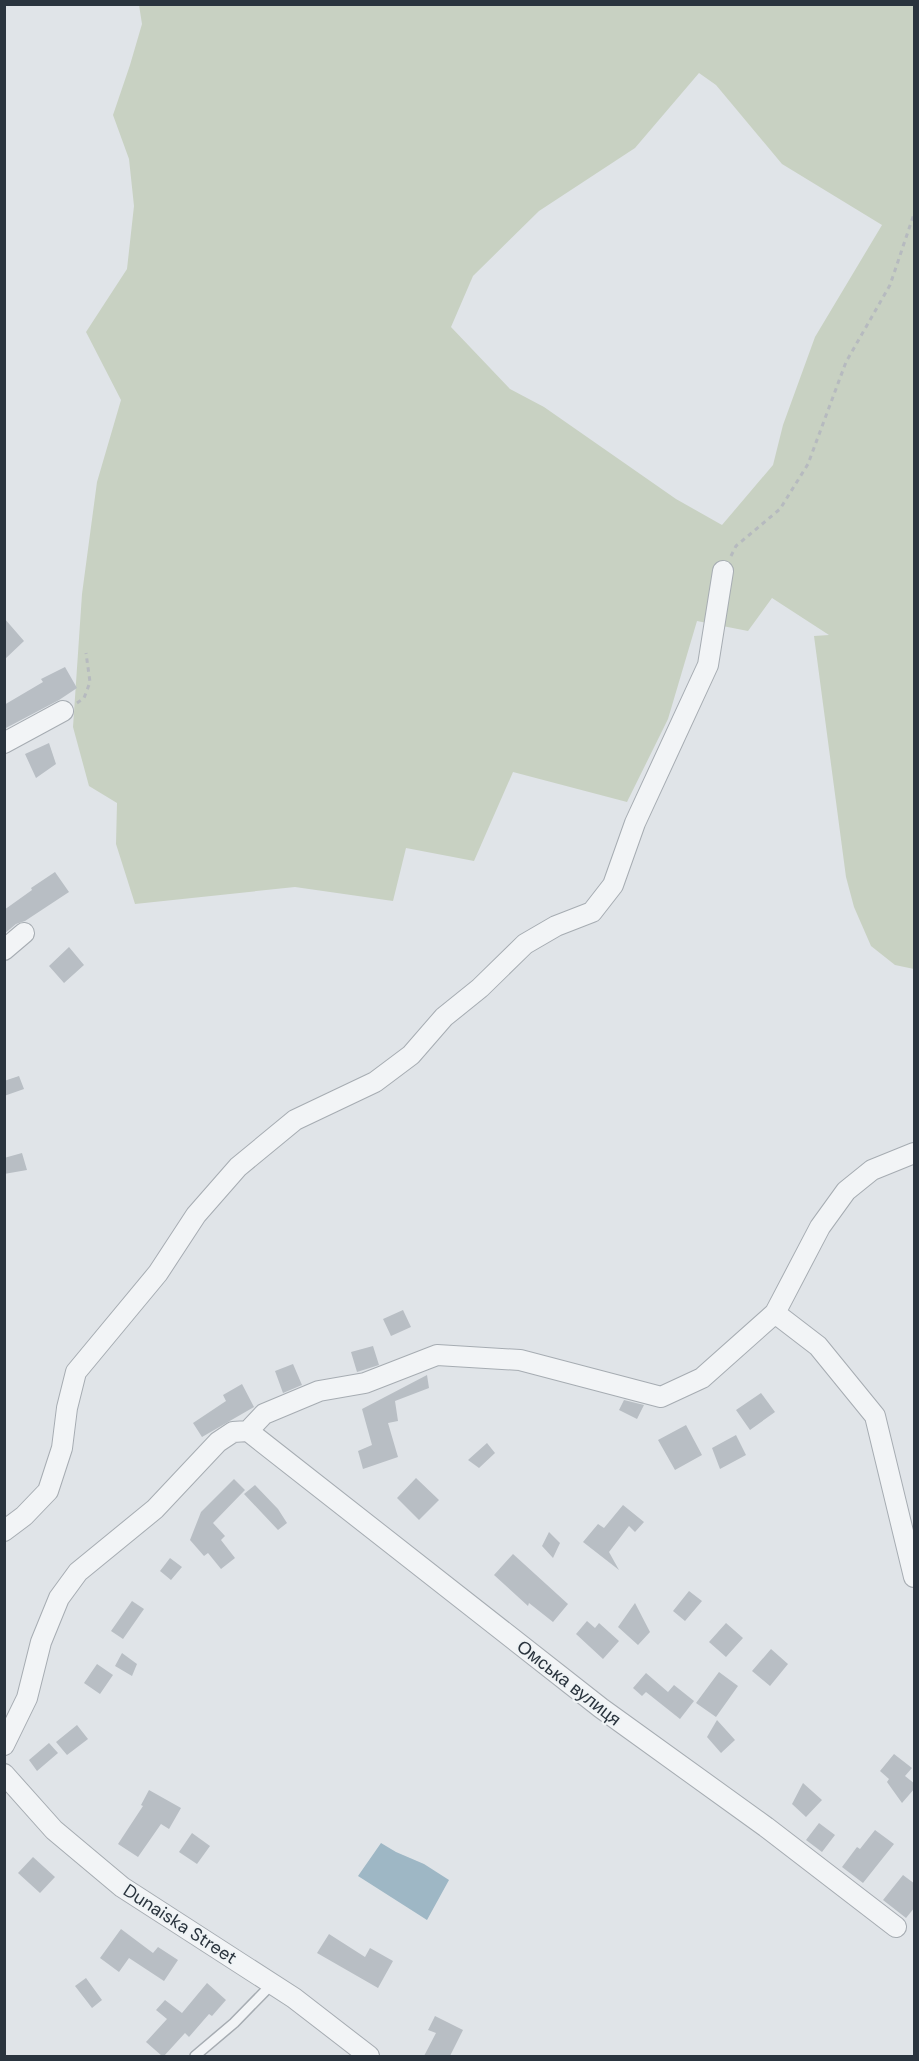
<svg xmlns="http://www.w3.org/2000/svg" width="919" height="2061" viewBox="0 0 919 2061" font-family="'DM Sans',sans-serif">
<rect width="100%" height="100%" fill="#e0e4e8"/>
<!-- green -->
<path fill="#c8d1c2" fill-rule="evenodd" d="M139,5h775v964l-19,-4 -24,-19 -17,-39 -8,-30 -32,-241 15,-1 -57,-37 -24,33 -51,-10 -29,98 -41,83 -114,-30 -39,89 -68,-13 -13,53 -98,-14 -160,17 -19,-60 1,-41 -28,-17 -16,-59 9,-133 15,-112 24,-82 -35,-68 41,-63 7,-63 -5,-47 -16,-44 17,-50 12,-41zM699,73l17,12 66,79 100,61 -67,112 -32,88 -10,40 -51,60 -46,-26 -132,-92 -34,-18 -59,-62 22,-51 66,-65 96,-63z"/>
<!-- water -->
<path fill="#9eb7c5" d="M381,1843l15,9 28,12 25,16 -22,40 -69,-44z"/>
<!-- building -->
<path fill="#b8bec4" d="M4,618l20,23 -20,19z
M65,667l12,21 -18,12 -55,29v-24l39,-23 -2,-3z
M49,743l7,21 -20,14 -11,-24z
M55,872l14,20 -44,29 -9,3 -12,10v-24l28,-20 -1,-2z
M69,947l15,18 -20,18 -15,-17z
M19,1076l5,13 -20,7v-15z
M22,1153l5,17 -23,4v-16z
M403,1310l8,17 -20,9 -8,-17z
M373,1346l6,19 -22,7 -6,-20z
M293,1364l9,21 -19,8 -8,-22z
M427,1375l2,13 -34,13 3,20 -10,2 10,34 -35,12 -5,-18 14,-6 -10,-36z
M242,1384l12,23 -52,30 -9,-14 33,-22 -3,-6z
M761,1393l14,19 -25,18 -14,-20z
M624,1400l20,5 -7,14 -18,-9z
M686,1425l16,30 -27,15 -17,-30z
M736,1435l10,20 -26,14 -8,-21z
M487,1443l8,10 -16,15 -11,-8z
M416,1478l23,22 -20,20 -22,-22z
M234,1479l11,11 -32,33 12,13 -4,4 14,18 -14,11 -13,-16 -4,3 -14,-16 11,-28z
M255,1485l23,24 9,14 -9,7 -34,-36z
M623,1505l21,17 -9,10 -6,-6 -20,26 10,18 -36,-28 15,-18 6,4z
M549,1532l11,11 -7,15 -11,-12z
M513,1554l55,50 -15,18 -24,-19 -1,3 -34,-31z
M170,1558l12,9 -11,13 -11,-9z
M689,1591l13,10 -17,20 -12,-10z
M132,1601l12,8 -21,30 -12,-8z
M635,1603l15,29 -12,13 -20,-18z
M587,1621l8,7 4,-5 20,18 -16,18 -27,-25z
M726,1623l17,15 -17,19 -17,-15z
M771,1649l17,15 -18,22 -18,-15z
M122,1653l15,11 -5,12 -17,-10z
M97,1664l16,11 -13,19 -16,-11z
M719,1672l19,14 -22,31 -20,-14z
M646,1673l22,19 6,-7 20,16 -14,18 -34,-27 -4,4 -9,-8z
M717,1720l18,20 -14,13 -14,-16z
M77,1725l11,14 -21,16 -11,-13z
M49,1743l9,10 -21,18 -8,-11z
M894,1754l18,14 -7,8 10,8v4l-13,15 -15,-21 2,-3 -9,-8z
M803,1783l19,17 -16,17 -14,-13z
M149,1790l32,18 -12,21 -8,-5 -23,33 -20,-13 25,-38 -2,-1z
M819,1823l16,12 -13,17 -16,-12z
M875,1830l19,14 -31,39 -21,-16 15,-20 3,2z
M192,1833l18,13 -13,18 -18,-12z
M33,1857l22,20 -15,16 -22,-20z
M903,1875l12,9v23l-9,11 -23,-18z
M121,1929l32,24 5,-6 20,13 -14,21 -35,-23 -10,14 -19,-14z
M329,1934l36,23 5,-9 23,13 -15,27 -61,-35z
M86,1978l16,22 -10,8 -17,-22z
M207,1983l19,17 -14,16 -3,-2 -20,23 -4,-4 -21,23h-2l-16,-14 21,-23 -11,-9 9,-10 17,13z
M435,2016l28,14 -13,26h-26l12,-23 -8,-3z"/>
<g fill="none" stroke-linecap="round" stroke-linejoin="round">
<defs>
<path id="lane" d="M195,2056l39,-33 38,-39"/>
<path id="street" d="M4,743l59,-32
M4,950l20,-17
M775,1313l45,-86 26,-36 26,-21 42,-17
M248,1431l353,277 165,119 130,100
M4,1531l20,-15 24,-25 14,-43 5,-40 9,-36 82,-99 38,-58 42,-48 57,-47 80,-38 36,-27 33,-38 36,-29 45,-44 31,-18 36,-14 21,-27 22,-62 73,-158 15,-94
M4,1745l23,-47 14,-56 18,-44 19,-26 77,-63 63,-67 15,-10 15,-1 16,-17 55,-23 46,-8 72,-28 83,5 141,37 41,-19 73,-65 43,33 57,70 39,161
M4,1774l50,56 68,57 172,111 75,58"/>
</defs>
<!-- lane casing -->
<use href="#lane" stroke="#a6acb2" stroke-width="12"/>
<!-- street casing -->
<use href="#street" stroke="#a6acb2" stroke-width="22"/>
<!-- path -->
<path stroke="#b6babf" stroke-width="3" stroke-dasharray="4.5 4.5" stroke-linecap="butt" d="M731,556l5,-10 44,-37 28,-45 38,-102 44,-77 24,-71
M77,703l7,-5 6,-16 -4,-29"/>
<!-- lane -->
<use href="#lane" stroke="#f2f4f6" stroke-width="9"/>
<!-- street -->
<use href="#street" stroke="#f2f4f6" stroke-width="20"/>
</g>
<g text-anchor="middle" stroke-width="4.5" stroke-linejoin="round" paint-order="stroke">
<!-- street labels -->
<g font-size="18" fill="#2a343e" stroke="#eff3f5">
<text transform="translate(569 1683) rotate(38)" y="6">Омська вулиця</text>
<text transform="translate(180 1924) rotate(33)" y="6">Dunaiska Street</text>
</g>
</g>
<!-- border -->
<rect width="919" height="2061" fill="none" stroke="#2a343e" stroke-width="12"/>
</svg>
